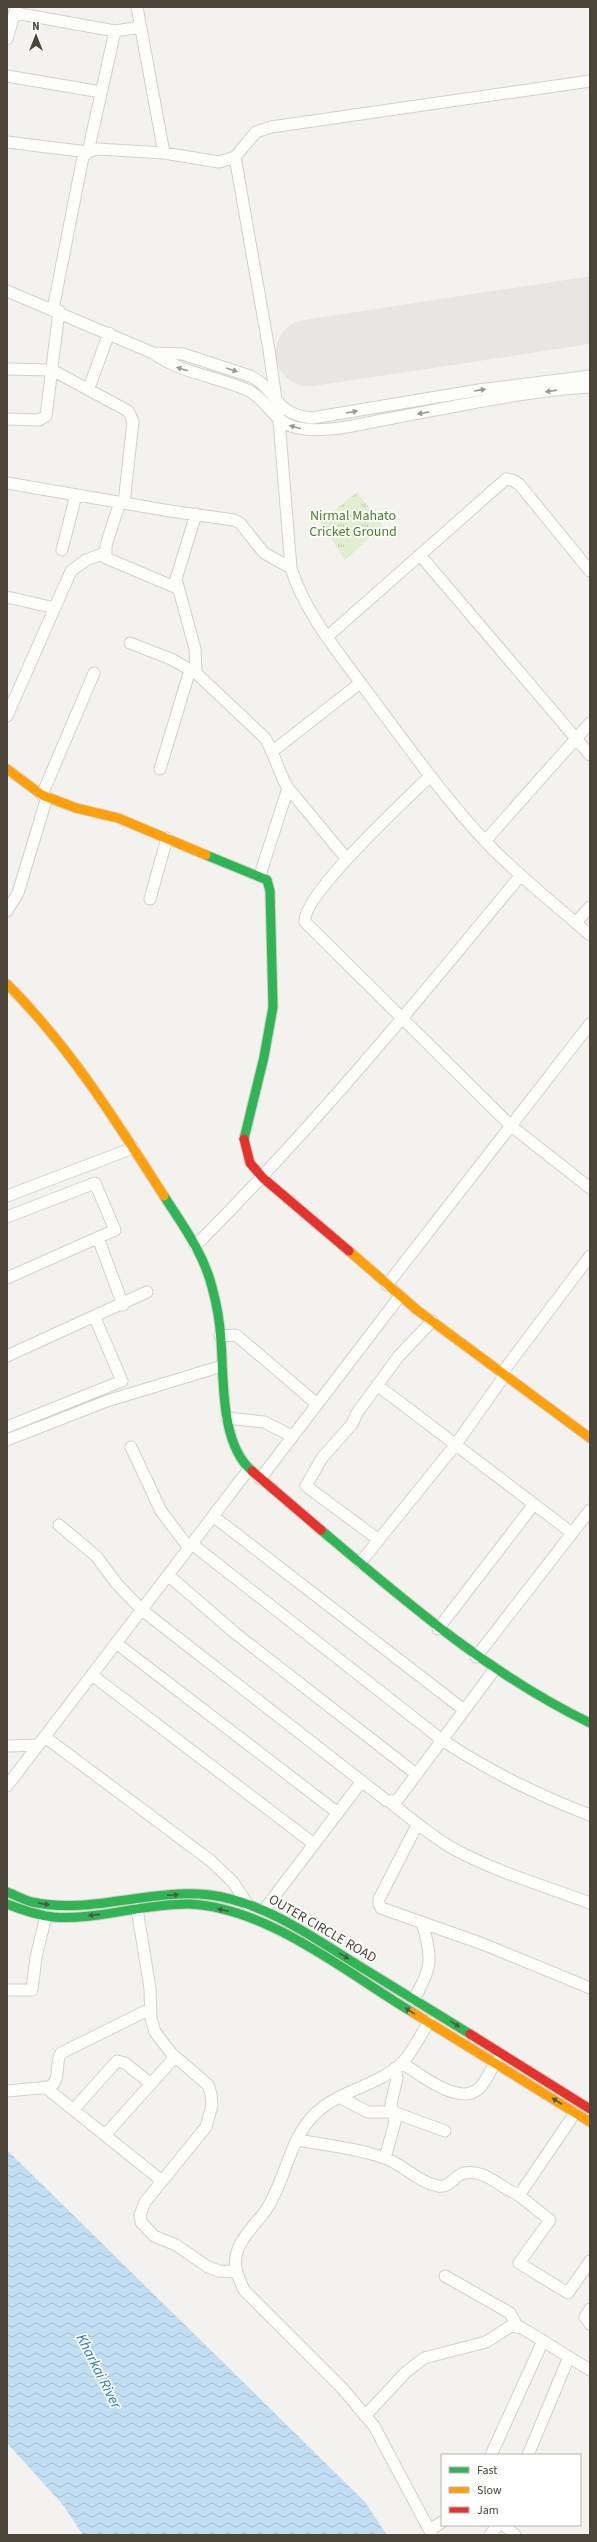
<svg xmlns="http://www.w3.org/2000/svg" width="597" height="2542" viewBox="0 0 597 2542" font-family="'Source Sans 3',sans-serif">
<defs>
<pattern id="park-tufts" width="24" height="20" patternUnits="userSpaceOnUse"><rect width="24" height="20" fill="#e1eecf"/><path d="M3 7l-1-3M5 7V3M7 7l1-3M15 17l-1-3M17 17v-4M19 17l1-3" fill="none" stroke="#c3cdb2"/></pattern>
<pattern id="water-waves" width="16" height="10" patternUnits="userSpaceOnUse"><rect width="16" height="10" fill="#c0ddf1"/><path d="M0 5q4-4 8 0t8 0" fill="none" stroke="#a6bfcf"/></pattern>
</defs>
<rect width="100%" height="100%" fill="#f4f2ee"/>
<!-- park -->
<path fill="url(#park-tufts)" d="M357,492l26,34 -38,34 -25,-38z"/>
<!-- water -->
<path fill="url(#water-waves)" d="M7,2150l358,352 22,33h-304l-20,-30 -56,-62z"/>
<g fill="none" stroke-linecap="round" stroke-linejoin="round">
<!-- runway -->
<path stroke="#e8e6e4" stroke-width="67" d="M309,353l281,-43"/>
<defs>
<path id="street" d="M137,7l27,146
M15,13l100,18 26,-4
M7,39l9,-31
M7,76l94,16
M7,142l81,10 27,-121
M235,157l34,193 10,70 12,148c14,45 47,84 74,121 39,52 77,106 121,153 32,34 69,62 104,93
M7,291l146,62c28,20 61,23 92,36 21,8 27,32 49,38 31,8 69,-4 99,-9 65,-12 131,-27 197,-31
M53,309l30,-152 5,-5 9,-3 67,4 55,9 16,-5 21,-25 15,-5 319,-46
M153,353l30,1 67,22c29,14 22,38 62,42l167,-28 111,-14
M7,369l45,1 76,41 5,10 -9,82
M89,388l20,-55
M7,419l32,1 7,-4 13,-105
M7,483l163,28 64,9 6,3 24,30 27,15
M120,502l-14,43v13l71,30
M196,514l-20,65 19,70 1,24 69,65c10,16 13,34 23,50l58,70
M62,550l14,-55
M420,555l170,200
M7,597l48,11
M327,637l179,-158 6,1 7,4 71,87
M130,643l41,16 25,14
M7,716l64,-145 15,-11 19,-7
M273,751l87,-68
M160,769l30,-99
M430,776c-22,22 -129,120 -125,146l205,203 80,63
M42,795l52,-122
M485,841l105,-118
M260,875l28,-87
M150,899l17,-61
M7,911l11,-18 29,-96
M576,922l14,-15
M7,1196l126,-48
M7,1217l88,-34 20,47 -108,48
M98,1238l25,67
M195,1246c116,-116 221,-243 325,-370
M387,1285l203,-261
M220,1336l16,-1 81,69
M7,1356l140,-64
M502,1373l88,-117
M377,1385l195,148
M227,1418l37,4 28,14
M7,1427l115,-46 -27,-63
M7,1440l100,-39 115,-35
M131,1447l30,64 28,37
M260,1479l140,-183
M213,1516l251,194
M59,1525l37,31 21,28 25,26 245,191h8l3,-2 97,-130
M379,1540l-73,-54 16,-28 30,-34 5,-11 41,-56 34,-36
M192,1544l250,196c47,31 95,55 148,75
M360,1563l96,-119 49,-69
M168,1575l67,58 181,141
M438,1629l96,-125
M116,1643l222,170
M476,1657l114,-147
M92,1675l222,169
M45,1737l166,124 22,21 15,23
M7,1746l32,-1
M7,1786l242,-317
M390,1802c21,17 41,34 64,47 42,23 91,37 136,54
M417,1825l-38,74v5l2,4 102,36 107,44
M137,1909l13,79 1,30 4,14 16,21 37,32 3,9 1,11 -6,22 -61,75 -5,13 1,7 13,14 22,9 32,22 11,4 18,1
M264,1910l98,-129
M7,1990h25l4,-33 10,-41
M414,1999c18,-31 19,-41 8,-76
M429,2022c-9,13 -16,30 -27,41 -24,23 -62,27 -86,50 -27,25 -30,67 -50,97 -9,13 -23,25 -28,39 -6,15 0,28 6,41l98,98 32,38 58,109
M402,2063c16,10 55,42 75,27 8,-5 13,-20 19,-28
M45,2087l117,94
M7,2091l43,-4c12,-9 4,-23 11,-34l89,-44
M339,2097l29,15h25l52,19
M73,2110l44,-49 8,2 26,21
M105,2135l70,-78
M298,2140c27,5 64,9 89,19 18,7 31,23 51,27 13,2 15,-10 26,-13 21,-4 35,14 53,21l5,-3 53,-78
M385,2158l10,-36 -4,-19 6,-24 -2,-11
M517,2194l33,26 -31,43 49,30 22,-32
M445,2276l65,37 7,13
M590,2309l-5,8 5,7
M365,2416l40,-43 19,-15 62,-16 25,-16 11,2 68,42
M491,2455l52,-114
M528,2455l41,-98
M504,2525l11,10
M430,2530l12,-8
M490,2535l8,-10"/>
<path id="fast" d="M206,855l61,25 3,11 3,116 -9,50 -20,82
M164,1196c19,30 39,56 48,91 5,18 8,36 9,54 3,38 -1,103 31,130
M321,1530c85,72 168,144 269,193
M7,1892c8,3 17,8 25,10 59,13 118,-14 178,-7 54,7 101,41 146,69 38,23 76,47 114,70
M7,1904c15,6 30,11 46,13 41,4 92,-14 136,-13 78,3 158,69 223,108"/>
<path id="slow" d="M7,769l35,26 34,13 42,10 88,37
M7,984c63,63 109,137 157,212
M349,1251l68,59 173,128
M412,2012l178,110"/>
<path id="jam" d="M244,1139l6,24 13,15 86,73
M252,1471l69,59
M470,2034l120,75"/>
</defs>
<!-- street casing -->
<use href="#street" stroke="#d2d0cb" stroke-width="13"/>
<!-- fast casing -->
<use href="#fast" stroke="#d3cfc5" stroke-width="11"/>
<!-- slow casing -->
<use href="#slow" stroke="#d3cfc5" stroke-width="11"/>
<!-- jam casing -->
<use href="#jam" stroke="#d3cfc5" stroke-width="11"/>
<!-- street -->
<use href="#street" stroke="#fdfdfc" stroke-width="11"/>
<!-- fast -->
<use href="#fast" stroke="#30b455" stroke-width="9"/>
<!-- slow -->
<use href="#slow" stroke="#ff9f0a" stroke-width="9"/>
<!-- jam -->
<use href="#jam" stroke="#e5322d" stroke-width="9"/>
</g>
<!-- one-way arrows -->
<defs><path id="oneway-solid" d="M-6-.8H1V-3.2L6.5 0L1 3.2V.8H-6Z"/></defs>
<g fill="#9b9791">
<use href="#oneway-solid" transform="translate(182 369) rotate(-163)"/>
<use href="#oneway-solid" transform="translate(232 370) rotate(19)"/>
<use href="#oneway-solid" transform="translate(480 390) rotate(-9)"/>
<use href="#oneway-solid" transform="translate(551 391) rotate(172)"/>
<use href="#oneway-solid" transform="translate(352 412) rotate(-10)"/>
<use href="#oneway-solid" transform="translate(423 413) rotate(170)"/>
<use href="#oneway-solid" transform="translate(295 427) rotate(-164)"/>
</g>
<g fill="#446040">
<use href="#oneway-solid" transform="translate(173 1895) rotate(-2)"/>
<use href="#oneway-solid" transform="translate(44 1904) rotate(9)"/>
<use href="#oneway-solid" transform="translate(223 1910) rotate(-167)"/>
<use href="#oneway-solid" transform="translate(94 1915) rotate(174)"/>
<use href="#oneway-solid" transform="translate(344 1956) rotate(32)"/>
<use href="#oneway-solid" transform="translate(410 2011) rotate(-148)"/>
<use href="#oneway-solid" transform="translate(455 2024) rotate(32)"/>
<use href="#oneway-solid" transform="translate(557 2101) rotate(-147)"/>
</g>
<g text-anchor="middle" stroke-width="3.5" stroke-linejoin="round" paint-order="stroke">
<!-- park labels -->
<g font-size="14" fill="#4a7f2a" stroke="#fff">
<text x="353" y="520">Nirmal Mahato<tspan x="353" dy="16">Cricket Ground</tspan></text>
</g>
<!-- street labels -->
<g font-size="14" fill="#4b4439" stroke="#fff">
<text transform="translate(323 1928) rotate(30)" y="5">OUTER CIRCLE ROAD</text>
</g>
<!-- water labels -->
<g font-size="15" font-style="italic" fill="#2e7ab2" stroke="#fff">
<text transform="translate(99 2371) rotate(63)" y="5">Kharkai River</text>
</g>
</g>
<!-- border -->
<rect width="597" height="2542" fill="none" stroke="#4b4439" stroke-width="16"/>
<!-- legend -->
<rect x="441" y="2454" width="140" height="72" fill="#ffffff" stroke="#b7b4b0"/>
<rect x="449" y="2467" width="20" height="6" fill="#30b455" stroke="#b7b4b0"/>
<text x="477" y="2474" font-size="12" fill="#4b4439">Fast</text>
<rect x="449" y="2487" width="20" height="6" fill="#ff9f0a" stroke="#b7b4b0"/>
<text x="477" y="2494" font-size="12" fill="#4b4439">Slow</text>
<rect x="449" y="2507" width="20" height="6" fill="#e5322d" stroke="#b7b4b0"/>
<text x="477" y="2514" font-size="12" fill="#4b4439">Jam</text>
<!-- north arrow -->
<g transform="translate(36 36)" stroke="#ffffff" stroke-width="3" paint-order="stroke">
<path d="M0-3L7 15L0 10L-7 15Z" fill="#4b4439"/>
<text y="-6" font-size="11" font-weight="bold" text-anchor="middle" fill="#4b4439">N</text>
</g>
</svg>
